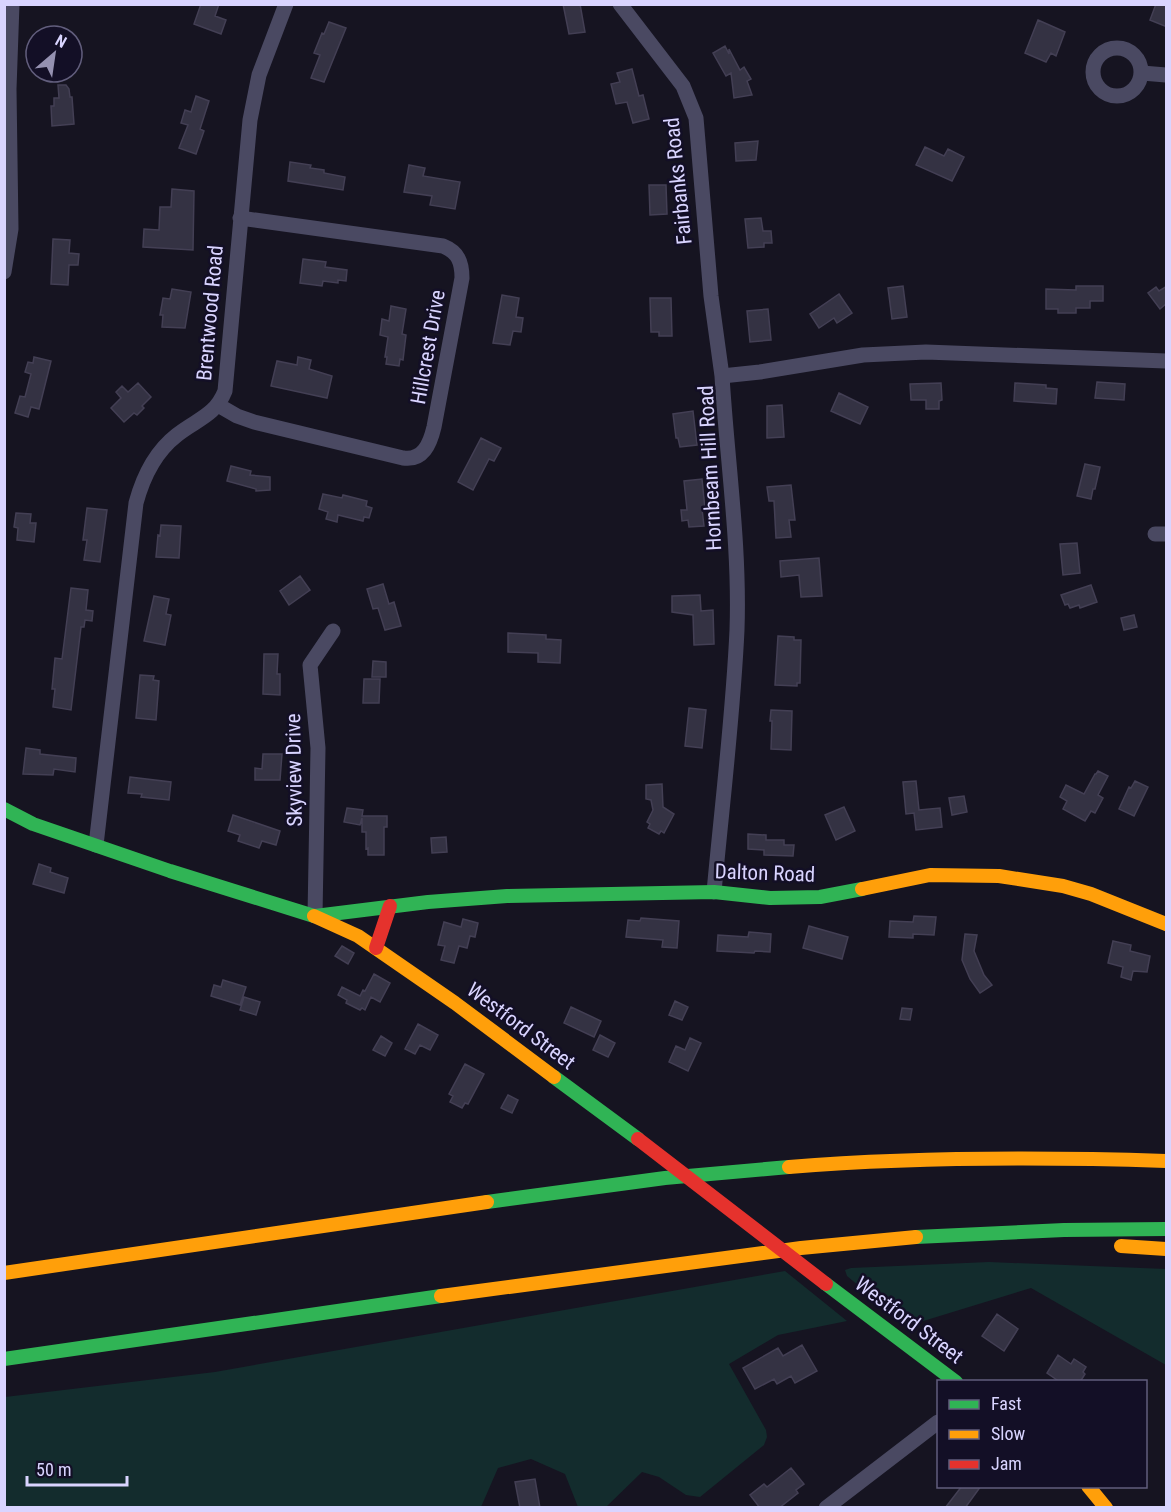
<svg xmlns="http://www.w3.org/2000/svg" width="1171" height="1512" viewBox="0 0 1171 1512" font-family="'Roboto Condensed',sans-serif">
<rect width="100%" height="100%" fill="#161421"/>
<!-- green -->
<path fill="#132c2d" d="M989,1262l177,7v96l-135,-77 -124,38 -60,-50 -2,-6 6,-2z
M785,1271l62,50 -69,14 -49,29 37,66 1,7 -3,8 -64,52 -14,-2 -27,-18 -17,-5 -36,35h-28l-13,-33 -34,-15 -33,9 -17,39h-476v-110l210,-25z"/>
<!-- building -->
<path fill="#343243" stroke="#433f54" stroke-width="1.5" d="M201,4h18l-4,12 11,4 -5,14 -27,-10z
M563,4h17l5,28 -16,2z
M1156,4h11v23l-17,-7z
M1038,20l27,12 -9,24 -5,-3 -5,9 -21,-9z
M329,22l17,6 -22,54 -13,-4 9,-23 -6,-2 8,-20 2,1z
M725,46l4,8v-5l11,21 4,-3 7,12 -4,2 5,14 -18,3 -3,-25 -5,3 -13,-23z
M632,69l7,27 4,-1 6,24 -16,4 -6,-21 -11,2 -5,-20 9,-2 -3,-9z
M58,85h8l3,4 1,8h2l2,27 -22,2 -1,-20h3v-8h5z
M196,96l13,5 -9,28 4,2 -8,23 -17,-6 9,-23 -7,-2 4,-13 6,2z
M758,141l-2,19 -20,1 -1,-18z
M925,147l19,9 4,-7 16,8 -12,24 -36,-16z
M290,162l21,3 -1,3 14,2v3l21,4 -2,13 -55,-9z
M409,165l16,3 -2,8 37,6 -5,27 -25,-4 2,-9 -28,-4z
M649,185h17l1,29 -17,1z
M172,189l22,2 -1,59 -50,-3 1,-18 15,1 1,-23h11z
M761,218l2,13h8l1,12h-8v4l-16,1 -3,-29z
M53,239l17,1 -1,13 10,1 -1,11h-9l-1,20 -17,-1z
M303,259l23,3 -1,5 22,3 -1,11 -8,-1v3l-15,-2 -1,5 -22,-3z
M903,286l4,31 -15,2 -4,-31z
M1076,286h27v15h-13v7h-14v5h-18v-4h-12v-20l30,1z
M1167,286v17l-7,6 -12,-16 8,-6 3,4z
M172,289l19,3 -6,36 -23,-1 1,-12h-3l3,-17 7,1z
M839,294l13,19 -15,10 -3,-5 -15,10 -9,-14z
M502,295l17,3 -3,19 7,1 -2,14 -8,-1 -3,14 -17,-2z
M650,298h21l1,38h-13v-4h-8z
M391,306l15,3 -4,25 4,1 -3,25 -3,-1 -1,7 -13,-2 1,-7h-2l3,-20 -8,-2 2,-16 7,2z
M768,309l3,31 -21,2 -3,-31z
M34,357l17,4 -12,48 -8,-2 -3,10 -13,-4 5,-17 5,1 6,-23 -6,-2 3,-10 5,1z
M298,357l13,3 -2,9 23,7 -5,22 -56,-12 6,-25 20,4z
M1097,382l28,2 -1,16 -29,-2z
M138,383l13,14 -9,9 2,2 -7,7 -3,-2 -10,9 -13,-14 10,-10 -5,-6 6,-6 6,6z
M941,383l1,17 -3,1v8h-13v-9h-15l-1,-16z
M1015,383l31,2v3l11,1 -1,15 -42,-3z
M839,393l29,14 -8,17 -29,-13z
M782,405l2,32 -17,1v-32z
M693,411l4,34 -17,2 -2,-9h-2l-3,-24z
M481,438l20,10 -7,13 -5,-2 -16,31 -15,-8z
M1085,464l15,3 -5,22h-2l-2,10 -14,-3z
M231,466l20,5 -1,4 20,2v13l-14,1v-2l-29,-8z
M702,479l3,30h-3l2,17 -15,1 -1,-7 -6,1 -1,-11h6l-3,-29z
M791,485l4,35h-6l2,17 -15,1 -2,-37h-5l-2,-14z
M323,494l19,4 1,-3 24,6 -1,5 6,2 -3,10 -5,-1 -1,4 -25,-6 -1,7 -11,-3 2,-7 -9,-3z
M87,508l20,2 -7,52 -16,-2 3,-20h-4z
M16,513l15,1 -1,9h6l-2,19 -17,-2 1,-12 -4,-1z
M161,525l20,1 -2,32 -23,-1 2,-22 2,1z
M1077,543l3,30 -17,2 -3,-31z
M819,558l3,38 -21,1 -2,-22 -18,2 -1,-16z
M300,576l10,14 -21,15 -9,-14z
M383,584l6,20 5,-2 7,24 -16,4 -7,-22 -5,1 -6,-20z
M1091,585l6,17 -17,6 -1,-3 -9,3 -2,-4 -3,1 -4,-10z
M71,588l17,2 -2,20 7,1 -1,10 -7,-1 -1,7h-3l-10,83 -18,-3 2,-18h-3l3,-31 7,1z
M700,595l1,16 12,-1 1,34 -20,1 -1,-30 -21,-3v-16z
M154,596l15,3 -3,15 5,1 -6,30 -21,-4z
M1134,615l3,12 -13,3 -3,-12z
M508,633l38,2v4l15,1 -1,23 -22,-1v-9l-30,-1z
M778,636l16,1v3h7l-1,43h-3v3l-22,-1z
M264,654h14l-1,20h3v21l-17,-1z
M373,661l13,1v15h-14z
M140,675l14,1 -1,4 6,1 -3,39 -20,-2z
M364,679h16l-1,24h-16z
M689,708l17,2 -4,38 -17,-2z
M771,710l21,1 -1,39 -20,-1 1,-28h-2z
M26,748l14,2v4l36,4 -1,14 -21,-3 -1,6 -30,-1z
M263,754h19l-2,26h-25v-12l7,1z
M1098,771l10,5 -10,19 5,3 -8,15 -4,-2 -6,10 -22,-12 4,-8 -7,-4 6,-12 18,9 11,-20h1z
M130,777l41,5 -2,18 -28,-3 1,-3 -14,-1z
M916,781l3,29 21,-2 2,19 -26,3 -2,-17 -8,1 -3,-32z
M1135,781l13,6 -14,29 -15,-7 10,-22 2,1z
M662,784l1,23 11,7 -10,19 -3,-2 -2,3 -11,-6 2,-4 -3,-2 6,-12 -2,-10 -5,-1v-14z
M964,796l3,16 -15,3 -3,-17z
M844,807l11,24 -19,9 -11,-25z
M347,808l16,2 -1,6h25v11h-3v28h-16v-7l-2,1v-17h-4v-14l-2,7 -16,-3z
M233,815l47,16 -4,14 -14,-4 -3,7 -21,-7 2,-6 -12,-4z
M748,834l18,1v5h18v5h10l-1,11 -29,-1v-5l-16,-1z
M446,837l1,15 -15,1 -1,-15z
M39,864l12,4 -1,4 18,6 -4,15 -31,-9z
M914,916l22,1 -2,18 -21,-1v4l-24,-1 1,-16 23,1z
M641,918l38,3 -2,27 -15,-1 1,-7 -37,-3 2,-17 12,1z
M463,919l15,4 -3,14 -5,-1 -3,12 -8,-2 -5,17 -13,-3 4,-14 -7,-1 6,-23 17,5z
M809,926l39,11 -6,22 -39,-11z
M749,932l22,2 -1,18 -15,-1 -1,2 -37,-2 1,-16 30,2z
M965,934l12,1 -3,16 10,24 8,10 -12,8 -10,-14 -8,-19z
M1113,941l18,4 -1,6 20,5 -3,16 -14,-1 -2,9 -10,-3 2,-10 -15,-4z
M342,946l12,7 -6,11 -13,-8z
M374,974l16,9 -10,19 -9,-5 -6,13 -3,-2 -2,2 -14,-7 1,-3 -9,-5 4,-8 18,9 3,-6 2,1z
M223,980l23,7 -6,18 -29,-9 3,-11 7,2z
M244,997l16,5 -4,13 -16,-5z
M675,1001l13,6 -6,13 -13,-5z
M571,1007l30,14 -7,16 -30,-14z
M902,1008l10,1 -2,11 -10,-1z
M418,1024l20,11 -8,15 -10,-5 -5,9 -10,-5z
M600,1035l15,8 -7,14 -15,-7z
M381,1036l11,7 -7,13 -12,-6z
M690,1038l11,5 -13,28 -19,-9 7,-16 9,4z
M465,1064l19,10 -16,30 -3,-1 -3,5 -12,-6 3,-6 -4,-2z
M508,1095l10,5 -6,13 -11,-5z
M997,1314l21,15 -14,22 -22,-15z
M802,1345l15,26 -22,12 -4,-7 -14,8 -3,-5 -19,10 -12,-21 35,-20 5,8z
M1058,1355l13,9 3,-5 12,8 -3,5 2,2 -5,8h-20l-13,-9z
M791,1468l13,16 -8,6 2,3 -19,15h-19l-10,-13 14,-11 3,3z
M535,1479l5,29h-20l-5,-26z
M962,1486h19l-16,22h-20z"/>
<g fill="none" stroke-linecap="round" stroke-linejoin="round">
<!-- street -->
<path stroke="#4a4962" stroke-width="15" d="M620,4l63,82 13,32 15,178 11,80
M1093 72a24 24 0 1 1 48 0a24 24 0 1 1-48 0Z
M1142,73l24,2
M4,272l7,-43 -2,-140 3,-85
M218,405l19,11 17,6 149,36c20,3 27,-14 31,-31l28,-149c0,-16 -4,-26 -19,-32l-203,-28
M1155,534h11
M96,845l40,-342c7,-26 19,-51 41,-68 20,-16 38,-19 48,-44l25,-271 9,-45 27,-71
M714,892c8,-87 19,-175 23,-262 3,-85 -10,-170 -15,-254l38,-4 103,-17 63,-3 240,9
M315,916l3,-168 -8,-83 23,-34
M826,1508l112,-86"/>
<!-- fast -->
<path stroke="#30b455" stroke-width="14" d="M4,809l29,15 137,47 144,45
M315,916l113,-14 79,-6 207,-4 56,6 50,-1 42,-8
M554,1077l84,62
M487,1202l178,-24 124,-11
M916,1237l148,-7 102,-1
M826,1284l130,98
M4,1359l437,-63"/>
<!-- slow -->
<path stroke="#ff9f0a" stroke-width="14" d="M862,889l68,-14 69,1 64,10 28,8 75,30
M314,916l44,20 97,67 99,74
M789,1167c125,-10 251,-10 377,-6
M1121,1246l45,3
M4,1273l483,-71
M441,1296l360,-48 115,-11
M1088,1486l18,22"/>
<!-- jam -->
<path stroke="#e5322d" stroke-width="14" d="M376,948l14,-42"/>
<!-- jam-bridge -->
<path stroke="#e5322d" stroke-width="14" d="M638,1139l188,145"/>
</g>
<g text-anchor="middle" stroke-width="5" stroke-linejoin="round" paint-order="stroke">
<!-- street labels -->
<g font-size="21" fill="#d9d4ff" stroke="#130f26">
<text transform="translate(678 181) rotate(-96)" y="7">Fairbanks Road</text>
<text transform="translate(210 313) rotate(-85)" y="7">Brentwood Road</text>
<text transform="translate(428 347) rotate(-80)" y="7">Hillcrest Drive</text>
<text transform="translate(710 468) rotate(-93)" y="7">Hornbeam Hill Road</text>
<text transform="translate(294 770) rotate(-91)" y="7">Skyview Drive</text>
<text transform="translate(765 873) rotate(2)" y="7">Dalton Road</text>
<text transform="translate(521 1026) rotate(37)" y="7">Westford Street</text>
<text transform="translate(909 1320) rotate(37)" y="7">Westford Street</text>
</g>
</g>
<!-- border -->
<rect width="1171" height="1512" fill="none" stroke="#d9d4ff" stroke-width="12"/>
<!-- legend -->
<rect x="937" y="1380" width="210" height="108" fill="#130f26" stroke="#625e7d" stroke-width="1.5"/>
<rect x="949" y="1400" width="30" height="9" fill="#30b455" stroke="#625e7d" stroke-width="1.5"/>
<text x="991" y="1410" font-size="18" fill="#d9d4ff">Fast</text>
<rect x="949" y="1430" width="30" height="9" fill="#ff9f0a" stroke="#625e7d" stroke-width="1.5"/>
<text x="991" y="1440" font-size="18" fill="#d9d4ff">Slow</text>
<rect x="949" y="1460" width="30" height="9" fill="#e5322d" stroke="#625e7d" stroke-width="1.5"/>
<text x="991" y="1470" font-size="18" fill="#d9d4ff">Jam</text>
<!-- north arrow -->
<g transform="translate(54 54) rotate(29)"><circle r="28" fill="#130f26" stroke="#625e7d" stroke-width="1.5"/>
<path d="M0-4.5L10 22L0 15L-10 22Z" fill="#9591b1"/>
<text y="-9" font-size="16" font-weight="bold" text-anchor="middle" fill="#d9d4ff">N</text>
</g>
<!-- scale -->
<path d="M27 1476v9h100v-9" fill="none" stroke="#d9d4ff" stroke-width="3"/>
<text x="36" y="1476" font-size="18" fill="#d9d4ff" stroke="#130f26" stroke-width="4.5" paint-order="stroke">50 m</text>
</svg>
